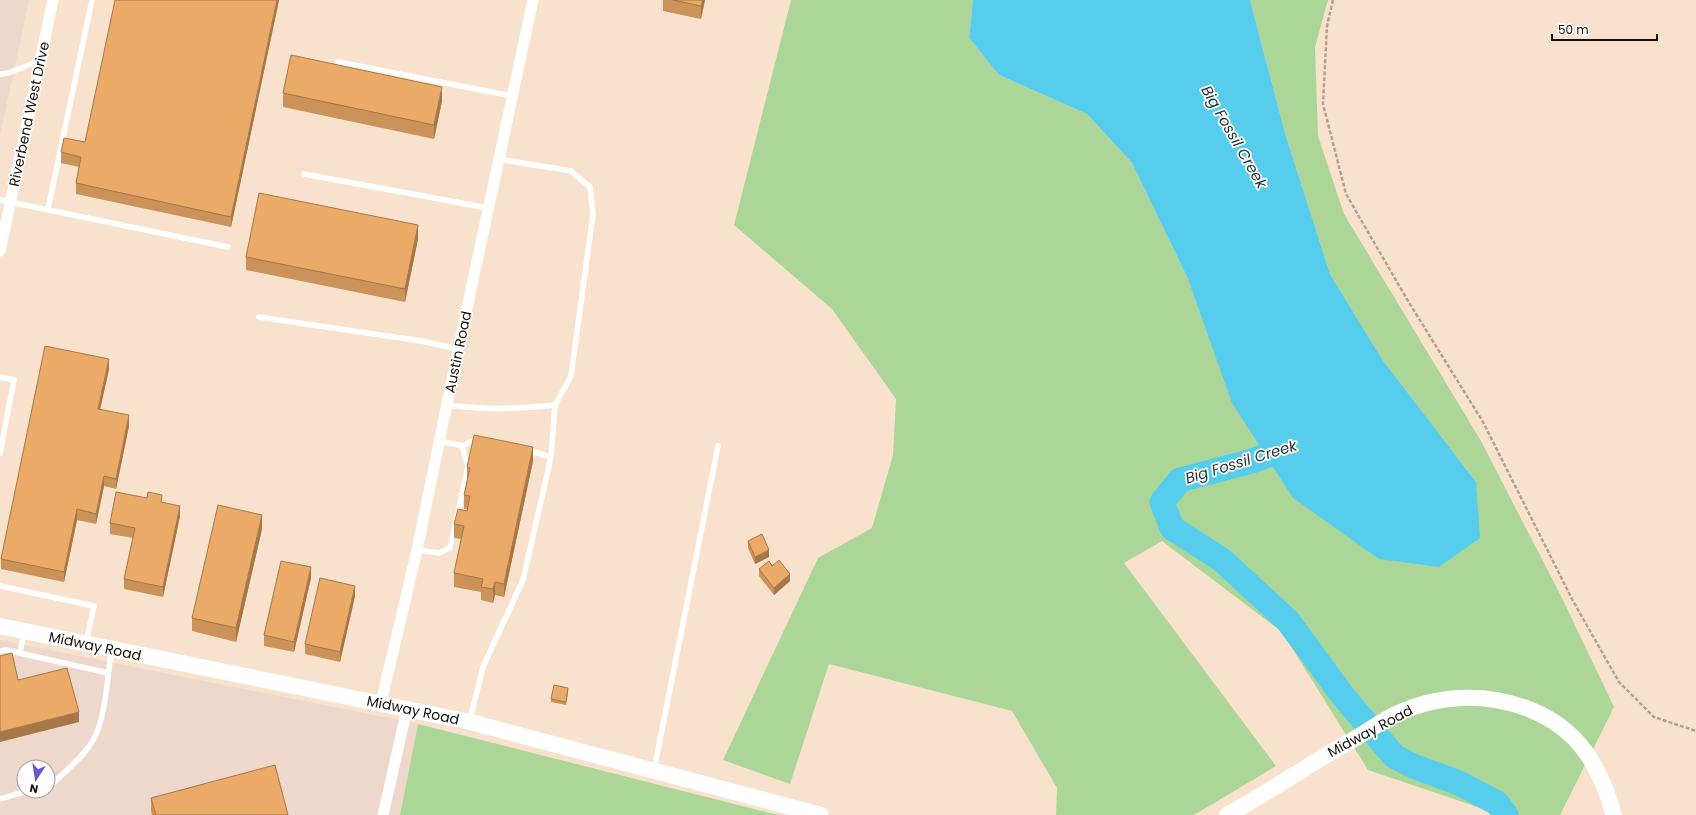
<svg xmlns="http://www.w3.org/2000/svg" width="1696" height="815" viewBox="0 0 1696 815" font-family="Poppins,sans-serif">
<rect width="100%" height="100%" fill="#f9e2cd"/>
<!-- industrial -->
<path fill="#eed7cb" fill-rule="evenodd" d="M0,0h29l-29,135z
M0,640l418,84 -18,91h-400zM24,767h24v24h-24z"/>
<!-- green -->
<path fill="#acd698" d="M791,0h182l-4,38 30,37 88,39 45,49 56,116 288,203 -94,-123 -52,-85 -45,-141 -35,-133h78l-13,47 3,89 26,78 137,227 80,155 53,111 -54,108h-59l-133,-45 -86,-138 -120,-91 -38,22 152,203 -82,49h-138l1,-27 -45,-77 -183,-47 -39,120 -67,-24 95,-202 54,-30 21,-73 3,-56 -64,-90 -98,-84z
M418,724l360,91h-378z"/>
<!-- water -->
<path fill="#57cded" d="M973,0h277l35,133 45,141 52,85 94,123 4,56 -41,29 -60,-8 -86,-61 -61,-95 -44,-124 -56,-116 -45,-49 -88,-39 -30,-37z"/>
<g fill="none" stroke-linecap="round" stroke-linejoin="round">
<!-- river -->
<path stroke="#57cded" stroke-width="25" d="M1298,444l-46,17 -72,19 -18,22 10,26 50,32 66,61 55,75 51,60 19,10 46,17 38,20 9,12"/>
<!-- path -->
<path stroke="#b3a190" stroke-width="2.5" stroke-dasharray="4 2" stroke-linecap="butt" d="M1333,0l-6,26 -4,78 23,90 62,107 75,121 90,179 46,81 35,35 42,14"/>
<!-- lane -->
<path stroke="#fff" stroke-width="5.5" d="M338,62l174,34
M0,74l8,-1 31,-12
M304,174l184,34
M0,200l228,47
M48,209l44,-209
M259,317l162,24 37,8
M0,377l14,3 -14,73
M447,405c39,5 69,4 108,0l16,-29 22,-162 -3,-27 -19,-16 -73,-12
M440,441l22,5 13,-6 4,1
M527,450l24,7
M417,550l22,3 11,-5 18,-81 -6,-21
M0,586l94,20 -8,37
M0,651l6,-1 102,23
M20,653l4,-21
M470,720l13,-53 40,-87 28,-123 4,-52
M654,770l64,-324
M48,785l4,-1c14,-13 30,-26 40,-42 15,-24 14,-64 20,-92
M0,799l27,-8"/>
<!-- street -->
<path stroke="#fff" stroke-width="11" d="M0,251l53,-251
M381,703l36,-153 40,-195 76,-355
M383,815l24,-106"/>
<!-- secondary -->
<path stroke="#fff" stroke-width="16" d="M0,626l470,96 351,93
M1227,815c42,-23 81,-50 122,-73 16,-9 31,-20 47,-28 43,-20 92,-22 135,-4 49,20 69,57 83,105"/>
</g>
<!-- wall -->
<path fill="#cb9259" d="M279,0l-48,227 -155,-33v-11l3,-16 -18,-4v-11l24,-10z
M663,0h42l-4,19 -38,-8z
M283,93l159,8 -8,38 -151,-32z
M418,239l-13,63 -159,-32v-13z
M109,369l-9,40 29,17 -13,63 -12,-3 -8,38 -19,-4 -13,62 -63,-13v-10z
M533,461l-29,136 -9,-2 -2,8 -12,-3v-8l-27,-5v-14l7,-34 -7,-1v-14l13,-13 1,-2h-4v-14l3,-14v-14z
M162,502l18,14 -17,81 -39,-8v-10l9,-41 -23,-4v-11z
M262,529l-26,113 -44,-11v-13z
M748,541l21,16 -14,7 -7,-16z
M772,566l18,15 -16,14 -15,-19v-7z
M311,578l-17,74 -30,-6v-11z
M355,596l-15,66 -35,-8v-10z
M568,691l-2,14 -15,-3v-3z
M151,798l137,17h-136l-1,-4z"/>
<!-- shaded-wall -->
<path fill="#a57749" d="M277,0h2l-48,227v-10z
M703,0h2l-4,19v-13z
M442,87v14l-8,38v-14z
M418,225v14l-13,63v-13z
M109,359v10l-11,50v-10z
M129,415v11l-13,63v-10z
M533,447v14l-29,136v-13z
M104,476v10l-8,38v-10z
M180,506v10l-17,81v-10z
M77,509v11l-13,62v-10z
M262,515v14l-26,113v-14z
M769,550v7l-14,7v-7z
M311,567v11l-17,74v-10z
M790,574v7l-16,14v-7z
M495,582v13l-2,8v-14z
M355,586v10l-15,66v-10z
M568,688v3l-2,14v-3z
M79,712v10l-79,20v-10z"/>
<!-- building -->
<path fill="#ecaa68" stroke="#a57749" d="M115,0h162l-46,217 -155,-34 5,-26 -20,-5 3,-14 21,4z
M673,0h30l-2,6z
M291,55l151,32 -8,38 -151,-32z
M259,193l159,32 -13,64 -159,-32z
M45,346l64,13 -11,50 31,6 -13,64 -12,-3 -8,38 -19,-5 -13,63 -63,-13z
M474,435l59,12 -29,137 -9,-2 -2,7 -12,-2 2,-8 -29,-6 10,-47 -10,-2 4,-15 9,2 3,-15 -6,-1 6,-27 -3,-1z
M116,492l31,6 1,-6 14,3 -1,7 19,4 -17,81 -39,-8 11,-51 -25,-5z
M218,505l44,10 -26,113 -44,-10z
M762,534l7,16 -14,7 -7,-16z
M779,560l11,14 -16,14 -15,-19 10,-8 3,5z
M281,561l30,6 -17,75 -30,-7z
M320,578l35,8 -15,66 -35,-8z
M12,653l6,27 49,-12 12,44 -79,20v-76z
M554,685l14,3 -2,14 -15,-3z
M275,765l13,50h-132l-5,-17z"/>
<g text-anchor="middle" stroke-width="3.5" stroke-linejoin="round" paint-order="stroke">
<!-- street labels -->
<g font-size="14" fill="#170f08" stroke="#fff">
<text transform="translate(29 114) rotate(-78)" y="5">Riverbend West Drive</text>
<text transform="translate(458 352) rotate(-78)" y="5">Austin Road</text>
<text transform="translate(95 646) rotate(12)" y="5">Midway Road</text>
<text transform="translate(413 710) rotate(12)" y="5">Midway Road</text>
<text transform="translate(1370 731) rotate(-28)" y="5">Midway Road</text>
</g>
<!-- water labels -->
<g font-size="15" font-style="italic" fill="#1d3238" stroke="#fff">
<text transform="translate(1234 137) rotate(60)" y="5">Big Fossil Creek</text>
<text transform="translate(1241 462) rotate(-17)" y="5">Big Fossil Creek</text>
</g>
</g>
<!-- north arrow -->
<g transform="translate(36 779) rotate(192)"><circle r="19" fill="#ffffff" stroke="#a29f9c"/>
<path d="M0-3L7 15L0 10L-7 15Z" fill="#6a56cf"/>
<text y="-6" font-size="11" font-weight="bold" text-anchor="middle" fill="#170f08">N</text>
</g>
<!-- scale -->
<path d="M1552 34v6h105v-6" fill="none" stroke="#170f08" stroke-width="2"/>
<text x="1558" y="34" font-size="12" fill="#170f08" stroke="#ffffff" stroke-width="3" paint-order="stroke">50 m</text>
</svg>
